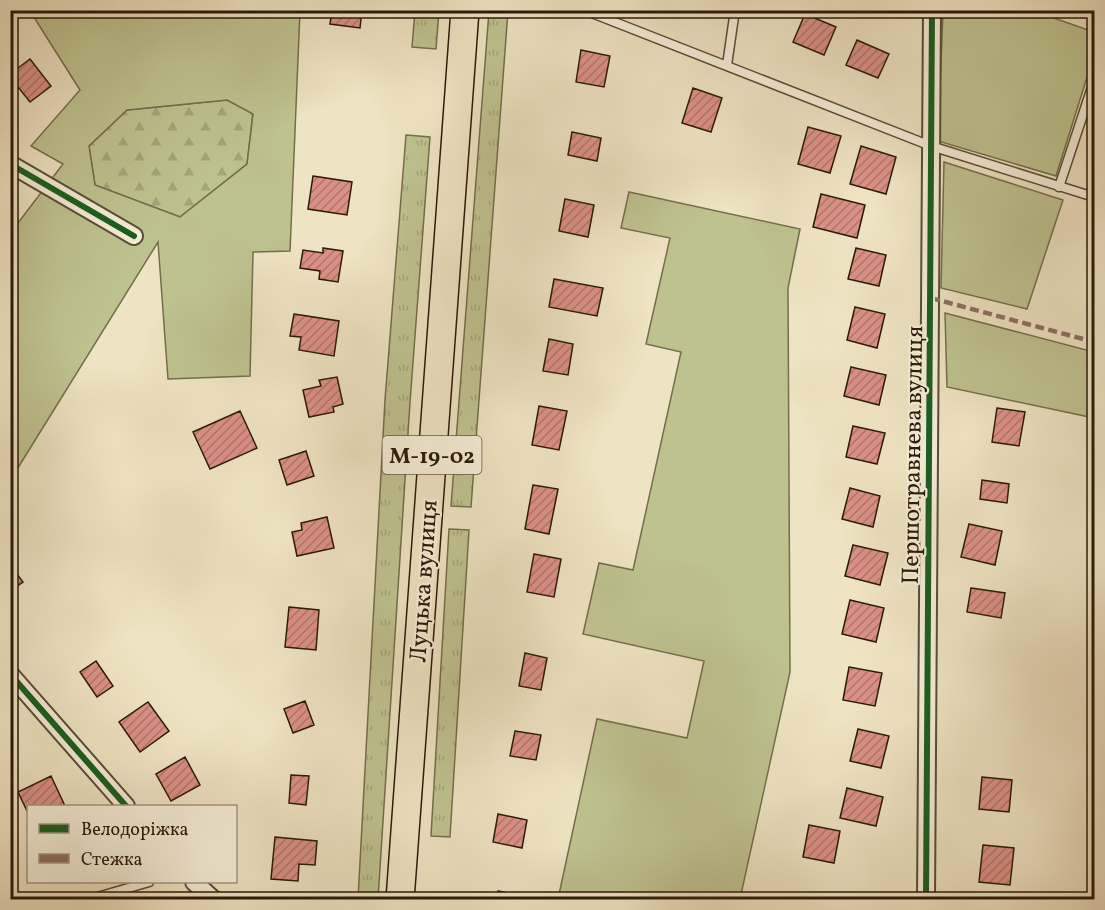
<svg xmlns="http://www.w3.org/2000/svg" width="1105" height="910" viewBox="0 0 1105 910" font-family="Vollkorn,serif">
<defs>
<pattern id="grass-tufts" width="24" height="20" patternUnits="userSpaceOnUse" patternTransform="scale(1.5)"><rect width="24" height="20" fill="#bec28f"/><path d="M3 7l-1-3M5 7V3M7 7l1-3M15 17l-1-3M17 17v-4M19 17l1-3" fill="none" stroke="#a3a67a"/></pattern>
<pattern id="forest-firs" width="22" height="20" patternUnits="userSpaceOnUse" patternTransform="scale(1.5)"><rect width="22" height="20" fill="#bec28f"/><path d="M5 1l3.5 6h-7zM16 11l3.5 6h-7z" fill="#a3a67a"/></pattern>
<pattern id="building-hatch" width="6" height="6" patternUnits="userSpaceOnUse" patternTransform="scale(1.5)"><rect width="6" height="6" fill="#db9086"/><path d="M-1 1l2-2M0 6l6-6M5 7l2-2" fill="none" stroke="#b2756c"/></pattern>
</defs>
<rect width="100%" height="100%" fill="#eee3c2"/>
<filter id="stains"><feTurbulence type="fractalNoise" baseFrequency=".00333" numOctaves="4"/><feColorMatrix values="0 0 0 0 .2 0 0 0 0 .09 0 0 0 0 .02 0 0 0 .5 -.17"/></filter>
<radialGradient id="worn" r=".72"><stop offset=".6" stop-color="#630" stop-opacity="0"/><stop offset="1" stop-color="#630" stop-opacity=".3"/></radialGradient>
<!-- grass -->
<path fill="url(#grass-tufts)" stroke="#746e4c" stroke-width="1.5" d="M415,11h24l-3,38 -24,-2z
M489,11h19l-37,496 -20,-1z
M406,135l24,2 -20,265 -32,497h-20l27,-499z
M449,529l20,1 -19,307 -19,-1z"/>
<!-- forest -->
<path fill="url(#forest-firs)" stroke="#746e4c" stroke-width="1.5" d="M227,100l26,13 -6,51 -67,53 -85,-32 -6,-39 38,-36z"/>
<!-- garden -->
<path fill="#bec28f" stroke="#746e4c" stroke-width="1.5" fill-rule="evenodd" d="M30,11h270l-10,240 -37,1 -3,124 -82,3 -10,-137 -147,237v-247l52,-68 -32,-18 49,-56zM227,100l26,14 -6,50 -67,53 -85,-32 -6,-39 38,-36z
M943,11h91l60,21v23l-38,121 -118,-35z
M944,162l119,38 -36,109 -86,-21z
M629,192l171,37 -12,59 2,384 -50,227h-182l39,-180 90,19 17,-77 -121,-27 16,-71 34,7 48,-218 -35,-8 24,-106 -49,-10z
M945,313l149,39v66l-147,-31z"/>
<!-- building -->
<path fill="url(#building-hatch)" stroke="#2a1908" stroke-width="1.5" d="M332,10h30l-2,18 -30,-4z
M805,14l31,13 -12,28 -31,-13z
M857,40l32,14 -11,24 -32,-13z
M581,50l29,6 -6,31 -28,-5z
M30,59l21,27 -21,16 -20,-25v-3z
M693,88l29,10 -11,34 -29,-9z
M808,127l33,9 -11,37 -32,-9z
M572,132l29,6 -4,23 -29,-6z
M861,146l35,11 -10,37 -36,-10z
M313,176l39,6 -5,33 -39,-6z
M821,194l44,11 -8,33 -44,-11z
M565,199l29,6 -6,32 -29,-6z
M323,248l20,3 -5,31 -19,-3 1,-8 -20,-3 3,-18 20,3z
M856,248l30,7 -7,31 -31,-7z
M554,279l49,9 -6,28 -48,-9z
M855,307l30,7 -8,34 -30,-8z
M294,314l45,7 -5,35 -35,-6 2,-13 -11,-1z
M549,339l24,5 -5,31 -25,-4z
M851,367l35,8 -7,30 -35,-9z
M337,377l6,27 -10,3 1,5 -25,5 -6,-27 18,-4 -2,-6z
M539,406l28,5 -8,39 -27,-5z
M997,408l28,4 -6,34 -27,-4z
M240,411l17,37 -47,21 -17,-37z
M853,426l32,7 -8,31 -31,-7z
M306,451l8,25 -27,9 -8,-25z
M982,480l27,4 -2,19 -27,-4z
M533,485l25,4 -9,45 -24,-5z
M850,488l30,8 -7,31 -31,-8z
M327,517l7,31 -37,8 -5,-24 10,-2 -1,-7z
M969,524l33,7 -7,34 -34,-8z
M853,545l35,8 -8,32 -35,-9z
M534,554l27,5 -7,38 -27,-5z
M10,565l13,17 -13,9z
M971,588l34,5 -4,25 -34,-6z
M850,600l34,8 -8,34 -34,-8z
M289,607l30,3 -3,40 -31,-3z
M525,653l22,5 -6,32 -22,-4z
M96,661l17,25 -16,11 -17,-25z
M849,667l33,6 -7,33 -32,-6z
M305,701l9,24 -21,8 -9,-24z
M148,702l21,29 -29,21 -21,-30z
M858,729l31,7 -8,32 -31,-7z
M515,731l26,4 -5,25 -26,-4z
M185,757l15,28 -29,16 -15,-27z
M291,775l18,1 -3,29 -17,-2z
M51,776l14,30h-37v7l-10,-21z
M982,777l30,3 -3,32 -30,-3z
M847,788l36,9 -7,29 -36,-8z
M498,814l29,6 -5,28 -29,-6z
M809,825l31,6 -6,32 -31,-6z
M275,837l42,4 -2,24 -16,-1 -1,17 -27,-2z
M983,845l31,3 -4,37 -31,-3z
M498,891l27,5 -1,4h-28z"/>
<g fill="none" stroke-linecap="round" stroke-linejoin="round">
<defs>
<path id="service" d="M584,10l347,136 163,51
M727,65l8,-55
M1059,187l35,-106
M87,900l62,-18"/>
<path id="minor" d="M10,164l124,72
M10,674l116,132
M194,882l20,18
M926,900l6,-890"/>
<path id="primary" d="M400,900l65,-890"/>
</defs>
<!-- service casing -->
<use href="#service" stroke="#5b4c36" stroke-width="11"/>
<!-- minor casing -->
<use href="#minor" stroke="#5b4c36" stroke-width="20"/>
<!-- primary casing -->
<use href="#primary" stroke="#2a1908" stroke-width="30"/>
<!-- service -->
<use href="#service" stroke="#f4edd7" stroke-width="8"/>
<!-- minor -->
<use href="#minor" stroke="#f4edd7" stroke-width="16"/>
<!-- primary -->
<use href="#primary" stroke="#eee3c2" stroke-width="27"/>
<!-- quiet -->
<path stroke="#8d6e63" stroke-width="4.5" stroke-dasharray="9 4.5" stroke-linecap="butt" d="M931,298l163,44"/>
<defs>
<path id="cycleway" d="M10,164l124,72
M10,674l116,132
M926,900l6,-890"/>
</defs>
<!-- cycleway casing -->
<use href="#cycleway" stroke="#f4edd7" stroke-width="10"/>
<!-- cycleway -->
<use href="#cycleway" stroke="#1b5e20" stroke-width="6"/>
</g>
<g text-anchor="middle" stroke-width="4.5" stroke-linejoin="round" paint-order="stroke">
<!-- shield labels -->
<rect fill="#f4edd7" stroke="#675946" stroke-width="1.5" x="382.5" y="436" width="99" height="38" rx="4.5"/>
<g font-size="22" font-weight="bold" fill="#2a1908">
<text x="432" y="463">М-19-02</text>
</g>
<!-- street labels -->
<g font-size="24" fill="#2a1908" stroke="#f4edd7">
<text transform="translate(912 455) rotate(-89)" y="8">Першотравнева вулиця</text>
<text transform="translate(423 581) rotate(-86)" y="8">Луцька вулиця</text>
</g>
</g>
<!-- margin -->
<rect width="1105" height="910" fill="none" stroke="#eee3c2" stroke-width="36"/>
<rect x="12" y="12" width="1081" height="886" fill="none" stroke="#2a1908" stroke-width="3"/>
<rect x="18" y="18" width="1069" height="874" fill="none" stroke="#2a1908" stroke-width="1.5"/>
<!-- legend -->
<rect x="27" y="805" width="210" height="78" fill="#f4edd7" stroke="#a39884" stroke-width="1.5"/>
<rect x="39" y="824" width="30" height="9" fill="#1b5e20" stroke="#a39884" stroke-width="1.5"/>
<text x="81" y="835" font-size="18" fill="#2a1908">Велодоріжка</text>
<rect x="39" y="854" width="30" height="9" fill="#8d6e63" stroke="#a39884" stroke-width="1.5"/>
<text x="81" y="865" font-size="18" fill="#2a1908">Стежка</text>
<rect width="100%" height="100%" filter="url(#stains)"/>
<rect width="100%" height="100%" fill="url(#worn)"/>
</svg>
